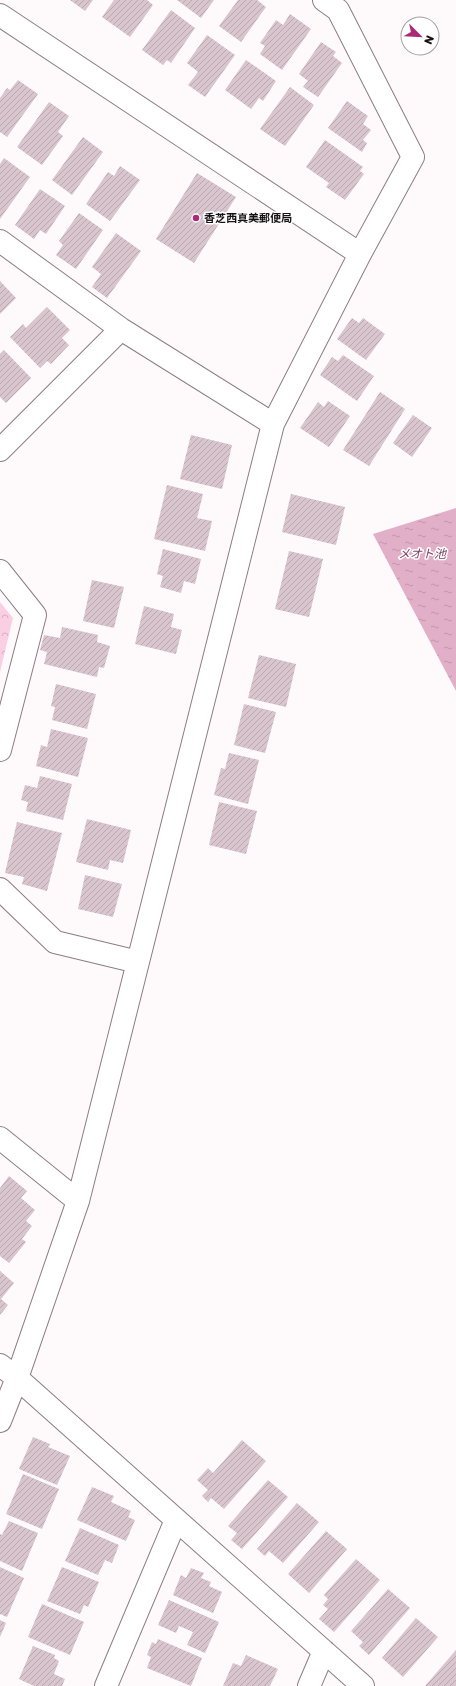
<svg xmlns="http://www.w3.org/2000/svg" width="456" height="1686" viewBox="0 0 456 1686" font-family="'Golos Text','Noto Sans JP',sans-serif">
<defs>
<pattern id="park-crowns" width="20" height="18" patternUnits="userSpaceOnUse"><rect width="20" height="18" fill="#facee3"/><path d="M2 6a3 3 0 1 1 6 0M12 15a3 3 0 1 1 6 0" fill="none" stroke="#d6b0c2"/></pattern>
<pattern id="water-ripples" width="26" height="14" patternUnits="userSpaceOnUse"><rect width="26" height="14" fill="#e2afc8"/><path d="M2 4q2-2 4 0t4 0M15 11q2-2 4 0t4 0" fill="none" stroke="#c196ab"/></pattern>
<pattern id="building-hatch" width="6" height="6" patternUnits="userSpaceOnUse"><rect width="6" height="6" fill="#d8c5ce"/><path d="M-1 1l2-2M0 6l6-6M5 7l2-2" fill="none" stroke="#b9a8b0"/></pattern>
</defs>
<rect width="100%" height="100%" fill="#fefafc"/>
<!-- park -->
<path fill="url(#park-crowns)" d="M0,602l13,16 -13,54z"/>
<!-- water -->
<path fill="url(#water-ripples)" d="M456,508v183l-83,-157z"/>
<!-- building -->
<path fill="url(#building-hatch)" d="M70,0h23l-8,11z
M114,0h33l6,5 -23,32 -28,-20z
M177,0h37l-13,18z
M238,0h19l9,7 -25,35 -22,-16z
M171,10l24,18 -24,35 -4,-3 -4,5 -21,-15z
M290,14l21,15 -29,41 -22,-16 5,-8 -5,-3 16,-23 7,5z
M207,35l28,20 -30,42 -17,-12 10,-13 -11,-9z
M321,42l15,10 -3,4 9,7 -24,34 -15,-10 5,-6 -9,-7z
M246,60l30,21 -13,20 -4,-3 -8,11 -26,-19z
M18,80l20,14 -31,43 -7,-5v-34l7,-10 3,2z
M290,87l24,18 -29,41 -25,-17z
M347,101l21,15 -5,8 8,6 -8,10 4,3 -5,9 -34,-24z
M49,102l20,14 -11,16 5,4 -21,29 -25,-18z
M83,137l20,15 -31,43 -20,-15z
M325,140l38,27 -3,4 4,3 -19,26 -19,-13 3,-4 -23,-16z
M4,158l26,19 -30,42v-55z
M120,166l20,14 -30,41 -24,-17 22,-32 6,4z
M197,173l39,24 -42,66 -38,-24z
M40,189l25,17 -19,28 -6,-4 -6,9 -19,-14z
M79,213l24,17 -27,39 -20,-14 7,-10 -4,-4z
M116,233l25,18 -34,47 -15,-11 9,-13 -9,-7z
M0,281l16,17 -16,16z
M47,307l23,23 -8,8 7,7 -18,19 -4,-3 -7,7 -30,-31 13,-13 3,4z
M352,318l7,5 4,-5 22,16 -19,26 -29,-21z
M4,350l27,28 -25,25 -6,-6v-43z
M343,355l31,21 -17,25 -37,-26 12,-18 6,4z
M380,392l25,17 -36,57 -26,-16z
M328,401l22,15 -21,31 -29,-19 18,-26 6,5z
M413,415l19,13 -20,29 -19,-14z
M191,435l41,10 -10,44 -42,-10z
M167,485l36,9 -6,24 15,3 -7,30 -51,-12z
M291,494l54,13 -9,38 -54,-13z
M163,549l38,10 -6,25 -11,-3 -3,12 -21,-6 3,-11 -6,-2z
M289,551l34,8 -14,58 -34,-8z
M92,580l32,7 -10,41 -31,-7z
M144,606l30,8 -3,13 11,3 -6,24 -41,-10z
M62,627l36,8 -1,7 13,4 -6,22 -5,-1 -2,10 -53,-13 3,-12 -7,-2 4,-15 16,3z
M259,655l37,9 -10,43 -38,-9z
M56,684l40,10 -9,35 -35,-9 3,-13 -4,-1z
M244,704l32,8 -11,41 -31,-8z
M51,729l37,9 -10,39 -42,-11 5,-21 6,2z
M229,753l30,7 -11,44 -34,-9 7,-27 4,1z
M40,776l32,8 -9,36 -37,-9 2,-9 -7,-2 4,-15 12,3z
M219,802l38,9 -11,43 -37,-9z
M87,819l44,11 -8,33 -13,-3 -2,10 -32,-8z
M17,822l45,11 -15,58 -25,-7 2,-7 -19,-4z
M85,875l37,9 -9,33 -35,-8z
M9,1176l18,15 -6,7 14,12 -9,11 6,5 -10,13 4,3 -17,21 -9,-7v-68z
M0,1271l14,12 -13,16 7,6 -8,10z
M33,1437l17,7 -2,3 22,9 -13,29 -38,-16z
M242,1440l24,21 -42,48 -13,-11 -3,4 -6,-6 6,-6 -11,-10 11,-12 5,5z
M23,1474l36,15 -17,40 -36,-15z
M268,1480l20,17 -46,52 -11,-9 6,-7 -9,-7z
M92,1487l22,9 -3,6 20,9 -3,6 7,3 -9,21 -49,-21z
M297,1503l22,19 -36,41 -14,-12 -4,5 -8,-7z
M9,1521l29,12 -16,38 -22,-10v-27l2,1z
M80,1528l39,17 -7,18 -7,-3 -7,15 -33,-14z
M326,1531l21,18 -38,44 -21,-19z
M356,1559l24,21 -46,52 -15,-13 9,-10 -5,-4 5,-6 -4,-4z
M0,1567l24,11 -17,39 -7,-3z
M62,1567l37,15 -11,25 -4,-2 -4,9 -33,-13z
M191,1568l13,5 -3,5 10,4 -2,4 13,6 -9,21 -40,-18 8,-20 5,3z
M388,1589l22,19 -41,47 -10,-9 4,-4 -12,-11z
M169,1600l50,22 -14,31 -18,-8 6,-13 -14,-6 -3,7 -18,-8z
M42,1604l42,18 -14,33 -42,-18z
M416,1618l22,19 -35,40 -21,-19z
M0,1620l6,3 -6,14z
M158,1639l44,19 -11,28 -44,-18 4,-11 -4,-2 5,-13 4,2z
M33,1646l22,9 -1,3 5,3 -5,13 11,5 -3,7h-28l-15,-7z
M456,1650v36h-31z
M246,1655l32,14 -8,17h-47l10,-23 8,3z"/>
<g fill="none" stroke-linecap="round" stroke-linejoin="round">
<defs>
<path id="minor" d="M0,15l360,239
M0,241l121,88 152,95
M0,450l121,-121
M0,571l35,44 -35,135
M0,889l55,53 83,20
M0,1138l78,63
M0,1365l17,13 346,308
M0,1421l17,-43 61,-177 195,-777 87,-170 53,-97 -75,-147 -14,-10
M106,1686l70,-166
M309,1686l15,-35"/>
</defs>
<!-- minor casing -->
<use href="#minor" stroke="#8d7c84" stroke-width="24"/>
<!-- minor -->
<use href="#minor" stroke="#fff" stroke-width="22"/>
</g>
<!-- markers -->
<circle fill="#aa2a79" stroke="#fff" stroke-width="1.5" cx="196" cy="218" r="4"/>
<g text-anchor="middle" stroke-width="3" stroke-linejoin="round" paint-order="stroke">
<!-- poi labels -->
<g font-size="11" font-weight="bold" fill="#181215" stroke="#fff" text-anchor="start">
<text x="204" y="222">香芝西真美郵便局</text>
</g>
<!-- water labels -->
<g font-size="12" font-style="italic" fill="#7e3f62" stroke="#fff">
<text x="422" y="558">メオト池</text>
</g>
</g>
<!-- north arrow -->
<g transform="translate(420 36) rotate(114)"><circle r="19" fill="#ffffff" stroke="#a3a0a1"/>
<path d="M0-3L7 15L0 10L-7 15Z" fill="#aa2a79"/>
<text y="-6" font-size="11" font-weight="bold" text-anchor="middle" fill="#181215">N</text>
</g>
</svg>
